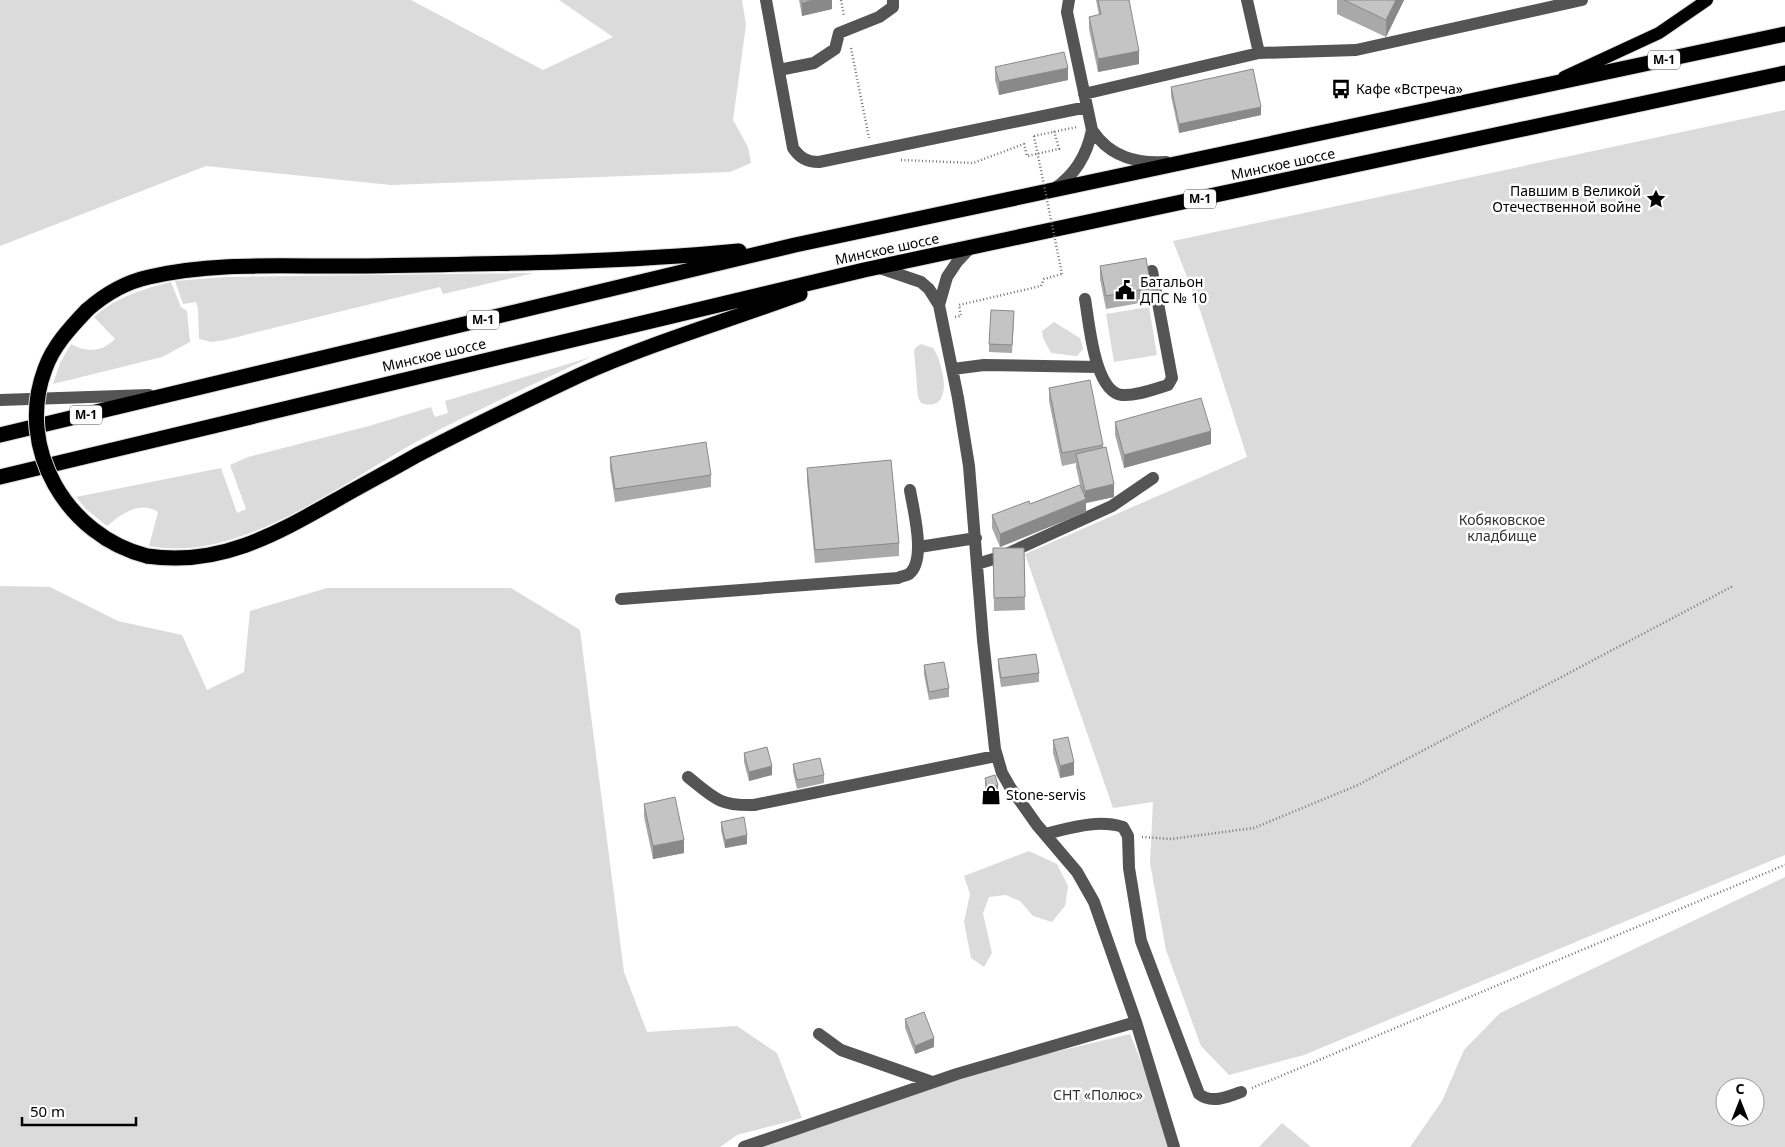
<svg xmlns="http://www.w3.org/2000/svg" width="1785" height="1147" viewBox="0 0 1785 1147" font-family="'Noto Sans',sans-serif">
<rect width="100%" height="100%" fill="#fff"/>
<!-- green -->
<path fill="#dbdbdb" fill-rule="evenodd" d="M0,0h411l132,70 70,-33 -54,-37h183l4,25 -13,95 15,27 3,16 -21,9 -339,13 -185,-19 -206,80z
M1785,110v745l-481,200 -75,20 -28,-29 -35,-96 -16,-87 3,-61 -40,6 -88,-254 222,-97 -47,-147 -27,-69z
M534,273l-91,21 -3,-7 -215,53 -14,2 -12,-3 -1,-31 -2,-6 -13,2 -8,-23 50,-4z
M171,282l10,25 6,4 3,31 -28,15 -109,27 7,-21 11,-19c15,9 31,8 44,-5l-21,-22c22,-20 49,-28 77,-35z
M1149,307l8,48 -43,7 -8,-48z
M1054,322l26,16 3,11 -6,7 -26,-3 -8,-15 -1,-7z
M921,344l12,4c11,16 22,66 -12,55l-3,-6 -4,-45 1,-4z
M591,357c-58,28 -118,54 -175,85 -76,42 -176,121 -267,104l9,-34c-19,-12 -36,2 -51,14l-21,-17 -10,-12 145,-29 16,45 9,-4 -16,-44 18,-8 121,-31 62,-19 4,10 13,-4 -3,-12z
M0,586l50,1 68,34 64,14 25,55 37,-18 6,-61 77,-23h184l69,42 44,342 23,60 90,-6 40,27 25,65 -65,17 -17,12h-720z
M1029,851l28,13 11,22 -3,20 -13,16 -19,-6 -13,-15 -14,-6 -17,2 -6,16 9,40 -8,14 -13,-9 -7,-36 6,-28 -6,-18z
M1785,877v270h-375l32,-46 22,-51 36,-37zM1725,1087h30v30h-30z
M1130,1034l46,113h-413l159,-56 124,-37z
M1282,1123l29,24h-52z"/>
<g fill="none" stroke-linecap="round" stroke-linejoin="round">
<defs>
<path id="major" d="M1564,77l95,-44 48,-33"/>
<path id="highway" d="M87,310c17,-15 39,-28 62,-33 68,-16 142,-10 212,-11 126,-2 252,-3 378,-15
M0,435l795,-190 990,-211
M0,477l864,-207 921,-197
M147,556c73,11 129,-22 191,-57 26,-15 53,-29 79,-44 54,-28 108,-54 163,-80 71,-32 147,-54 220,-81"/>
</defs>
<!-- major casing -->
<use href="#major" stroke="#dbdbdb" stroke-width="14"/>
<!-- highway casing -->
<use href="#highway" stroke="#dbdbdb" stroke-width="17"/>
<!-- path -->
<path stroke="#767676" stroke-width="2.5" stroke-dasharray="1 2.5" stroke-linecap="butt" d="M841,0l3,16
M851,48l18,90
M1034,136l43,-9
M901,160l72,3 51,-19 3,12 32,-7 -5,-18
M955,317l6,-1 -2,-11 82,-19 3,-7 18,-5
M1142,837l29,2 83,-11 104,-43 375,-199
M1252,1088l533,-223"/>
<!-- minor -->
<path stroke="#545454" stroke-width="12" d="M766,0l27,148c7,10 14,14 26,14l268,-55
M1069,0l-2,12 25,118c18,27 44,34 74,32
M1247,0l12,53
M779,70l35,-7 21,-14 4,-16 40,-16 14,-10v-7
M1084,94l175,-41 97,-3 226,-50
M1054,189c21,-14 33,-34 38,-59
M971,247l-14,15 -10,15 -8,28 19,93 11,68 14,174 12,109 7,24 8,14 27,38 40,47 17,30 42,120 38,125
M877,267l44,15 8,7 10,16
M1085,299c4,22 9,93 37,96 15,1 32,-6 46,-10l4,-7 -20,-107
M953,369l31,-4 114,2
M0,400l149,-5
M919,547l57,-9
M977,564l23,-7 112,-51 41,-28
M621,599l277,-21c3,-2 8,-2 11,-4 18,-14 4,-65 1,-84
M688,777c26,21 31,29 66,28l242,-49
M1045,834c26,-6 52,-15 78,-7l5,9 1,32 12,73 58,153c12,10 29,3 42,-2
M819,1034l22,16 91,32
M744,1147l213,-73 179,-52"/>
<!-- major -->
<use href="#major" stroke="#000" stroke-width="12"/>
<!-- highway -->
<use href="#highway" stroke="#000" stroke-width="15"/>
<defs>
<path id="highway-bridge" d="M87,310c-17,18 -34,36 -42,59 -30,79 22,167 102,187"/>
</defs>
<!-- highway-bridge casing -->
<use href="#highway-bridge" stroke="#dbdbdb" stroke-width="17" stroke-linecap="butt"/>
<!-- path-bridge -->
<path stroke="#767676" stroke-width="2.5" stroke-dasharray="1 2.5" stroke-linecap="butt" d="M1034,136l28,138"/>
<!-- highway-bridge -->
<use href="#highway-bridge" stroke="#000" stroke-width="15"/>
</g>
<!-- wall -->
<path fill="#a9a9a9" d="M799,0h33v9l-30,7z
M1096,0h33l10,64 -41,8 -9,-43v-12l10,-2z
M1337,0h67l-18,37 -49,-23z
M995,67l73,13 -69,15 -4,-15z
M1171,87l90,28 -82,18 -8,-37z
M1100,266l51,22v13l-45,8 -6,-30z
M1014,319l-2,34 -23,-1v-8z
M1049,388l54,57 11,52 -28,6v9l-86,35 -8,-19v-13l38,-11 50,-19 -4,-18v-4l-14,3 -13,-65z
M1115,422l96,22 -87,24 -9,-33z
M610,457l101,18v12l-96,15 -5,-33z
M807,468l92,75v13l-84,7 -8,-82z
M993,548h31l1,62 -31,1z
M998,659l41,14v9l-38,5 -3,-20z
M924,665l25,23v9l-20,3 -5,-26z
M1053,740l21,35 -14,3 -7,-25z
M744,753l28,22 -23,6 -5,-19z
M793,764l31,11v8l-27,6 -4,-17z
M985,778l13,20 -11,3 -2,-10z
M644,804l40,49 -31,6 -9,-42z
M721,822l26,22 -22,4 -4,-18z
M905,1019l29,28 -19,7 -10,-26z"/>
<!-- shaded-wall -->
<path fill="#898989" d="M814,0h18v9l-30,7v-13z
M1396,0h8l-18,37v-17z
M1139,51v13l-41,8v-13z
M1068,68v12l-69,15v-13z
M1261,107v8l-82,18v-9z
M1211,431v13l-87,24v-13z
M1114,484v13l-28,6v9l-86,35v-13l85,-34v-9z
M1074,762v13l-14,3v-12z
M772,766v9l-23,6v-9z
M998,785v13l-11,3v-13z
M747,835v9l-22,4v-8z
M684,840v13l-31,6v-13z
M934,1038v9l-19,7v-8z"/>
<!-- building -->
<path fill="#c4c4c4" stroke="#898989" d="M802,0h12l-12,3z
M1098,0h31l10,51 -41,8 -9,-42 12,-3z
M1344,0h52l-10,20z
M1064,52l4,16 -69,14 -4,-15z
M1253,69l8,38 -82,17 -8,-37z
M1146,258l5,30 -45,8 -6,-30z
M991,310l23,1 -2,34 -23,-1z
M1090,380l13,65 -41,8 -13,-65z
M1201,398l10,33 -87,24 -9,-33z
M706,442l5,33 -96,14 -5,-32z
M1106,447l8,37 -29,7 -9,-37z
M891,460l8,83 -84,7 -8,-82z
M1080,485l6,14 -86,35 -8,-19 37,-14 1,3z
M993,548h31l1,49 -31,1z
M1036,654l3,19 -38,5 -3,-19z
M944,662l5,26 -20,4 -5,-27z
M1068,737l6,25 -14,4 -7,-26z
M767,747l5,19 -23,6 -5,-19z
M820,758l4,17 -27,5 -4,-16z
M995,775l3,10 -11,3 -2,-10z
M675,797l9,43 -31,6 -9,-42z
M744,817l3,18 -22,5 -4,-18z
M924,1012l10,26 -19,8 -10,-27z"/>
<!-- icons -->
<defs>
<symbol id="bus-bare" viewBox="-9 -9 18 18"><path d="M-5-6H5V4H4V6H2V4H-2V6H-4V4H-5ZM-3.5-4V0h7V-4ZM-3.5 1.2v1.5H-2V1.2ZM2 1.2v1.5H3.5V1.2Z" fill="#000" stroke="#fff" stroke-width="2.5" paint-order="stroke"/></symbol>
<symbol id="sight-bare" viewBox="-9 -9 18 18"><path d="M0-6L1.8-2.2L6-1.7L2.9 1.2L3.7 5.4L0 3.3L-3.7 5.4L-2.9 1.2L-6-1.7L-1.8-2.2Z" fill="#000" stroke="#fff" stroke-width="2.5" paint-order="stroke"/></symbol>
<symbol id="civic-bare" viewBox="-9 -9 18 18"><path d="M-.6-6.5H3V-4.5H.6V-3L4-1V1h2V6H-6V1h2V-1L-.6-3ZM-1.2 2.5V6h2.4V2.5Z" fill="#000" stroke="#fff" stroke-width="2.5" paint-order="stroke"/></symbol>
<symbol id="shop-bare" viewBox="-9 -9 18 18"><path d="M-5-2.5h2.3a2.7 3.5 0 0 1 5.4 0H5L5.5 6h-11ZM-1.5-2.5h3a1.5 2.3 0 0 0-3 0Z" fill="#000" stroke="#fff" stroke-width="2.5" paint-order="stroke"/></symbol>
</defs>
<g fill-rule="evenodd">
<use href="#bus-bare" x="1327" y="75" width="28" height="28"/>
<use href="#sight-bare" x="1642" y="185" width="28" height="28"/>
<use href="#civic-bare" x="1111" y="276" width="28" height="28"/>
<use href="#shop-bare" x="977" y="781" width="28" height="28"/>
</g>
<g text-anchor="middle" stroke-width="5" stroke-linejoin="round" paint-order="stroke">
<!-- shield labels -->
<g fill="#fff" stroke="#4c4c4c" stroke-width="1">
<rect x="1648" y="50.5" width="32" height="19" rx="4"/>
<rect x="1184" y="189.5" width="32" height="19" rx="4"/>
<rect x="467" y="310.5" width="32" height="19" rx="4"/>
<rect x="70" y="405.5" width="32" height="19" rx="4"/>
</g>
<g font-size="12" font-weight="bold" fill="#000">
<text x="1664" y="64">М-1</text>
<text x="1200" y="203">М-1</text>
<text x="483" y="324">М-1</text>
<text x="86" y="419">М-1</text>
</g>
<!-- poi labels -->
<g font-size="14" fill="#000" stroke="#fff" text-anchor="start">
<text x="1356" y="94">Кафе «Встреча»</text>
<text x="1641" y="196" text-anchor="end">Павшим в Великой<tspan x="1641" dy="16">Отечественной войне</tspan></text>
<text x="1140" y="287">Батальон<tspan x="1140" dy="16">ДПС № 10</tspan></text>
<text x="1006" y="800">Stone-servis</text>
</g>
<!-- street labels -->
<g font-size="14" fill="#000" stroke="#fff">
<text transform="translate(1283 164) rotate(-12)" y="5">Минское шоссе</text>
<text transform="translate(887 249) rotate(-12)" y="5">Минское шоссе</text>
<text transform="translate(434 355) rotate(-13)" y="5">Минское шоссе</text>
</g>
<!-- park labels -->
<g font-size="14" fill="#323232" stroke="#fff">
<text x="1502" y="525">Кобяковское<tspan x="1502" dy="16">кладбище</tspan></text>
<text x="1098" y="1100">СНТ «Полюс»</text>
</g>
</g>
<!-- north arrow -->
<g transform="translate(1740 1102)"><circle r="24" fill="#ffffff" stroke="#999999"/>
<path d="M0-4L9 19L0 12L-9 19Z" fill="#000000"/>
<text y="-8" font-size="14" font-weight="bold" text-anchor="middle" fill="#000000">С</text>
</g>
<!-- scale -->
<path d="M22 1117v8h114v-8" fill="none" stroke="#000000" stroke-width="2.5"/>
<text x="30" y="1117" font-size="15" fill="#000000" stroke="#ffffff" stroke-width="4" paint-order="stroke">50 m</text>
</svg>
